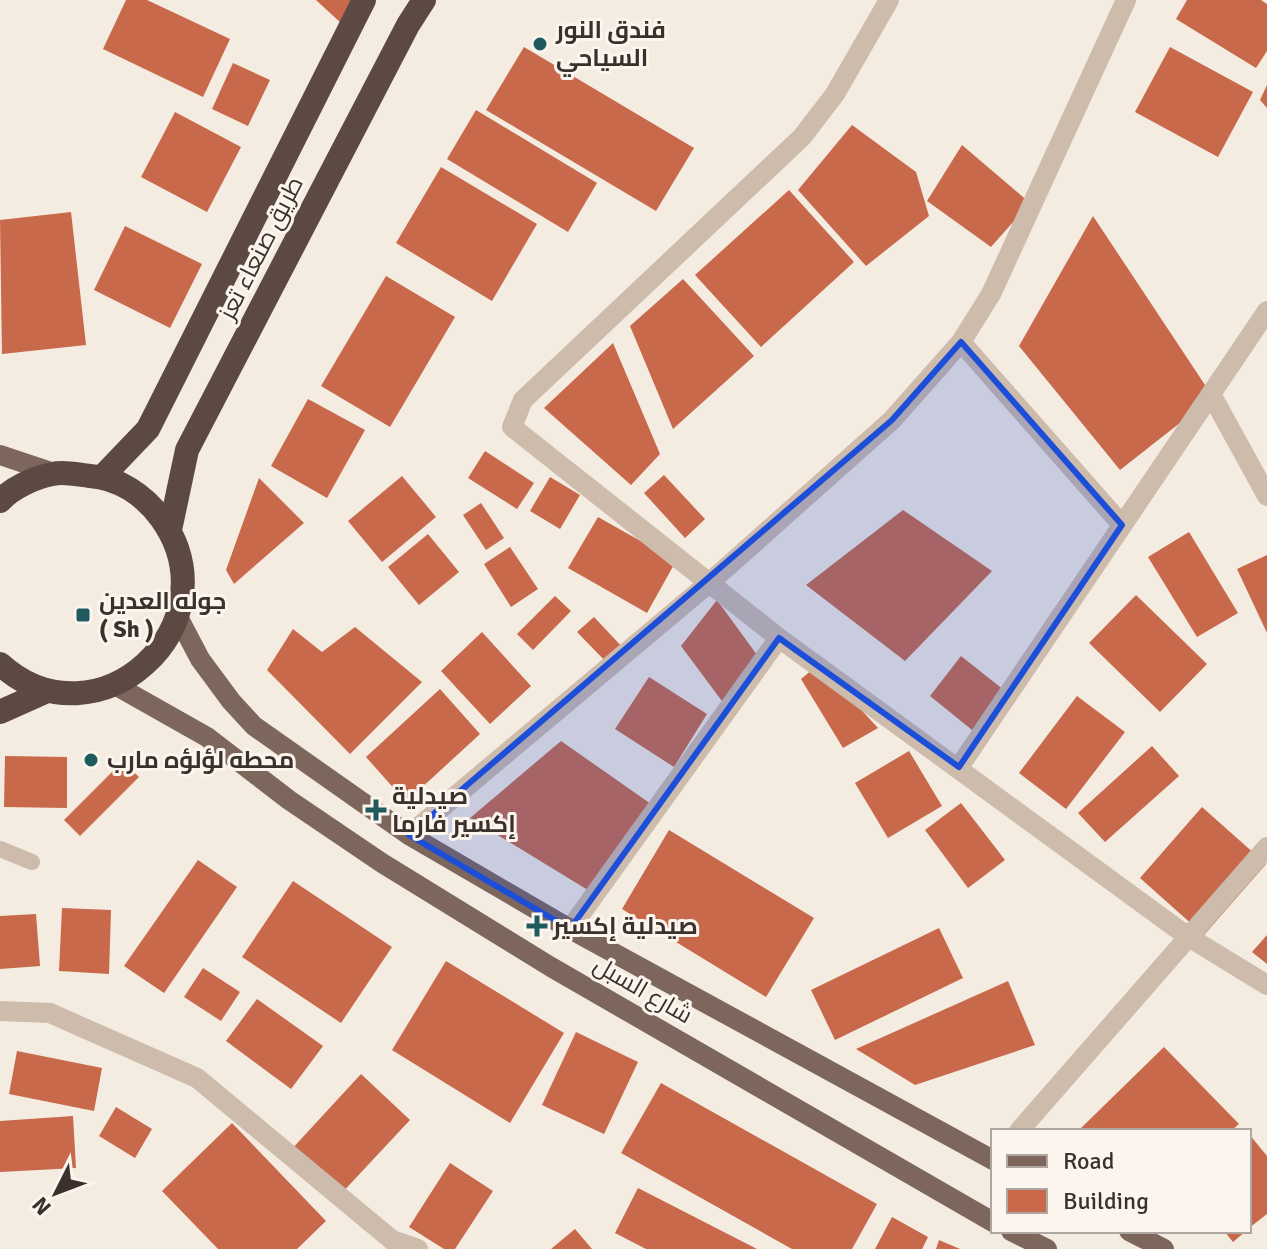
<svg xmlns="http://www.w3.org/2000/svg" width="1267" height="1249" viewBox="0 0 1267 1249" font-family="Signika,Cairo,sans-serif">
<rect width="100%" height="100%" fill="#f4ebe1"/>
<!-- building -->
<path fill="#c8694b" d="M126,0h21l83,39 -27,58 -100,-48z
M316,0h48l-22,24z
M1187,0h74l6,4v47l-11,17 -80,-49z
M524,47l170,101 -38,63 -170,-101z
M1170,47l83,45 -35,65 -83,-45z
M233,63l37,17 -22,46 -36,-17z
M1267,85v23l-7,-8z
M476,110l121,73 -29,49 -121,-73z
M175,112l66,35 -34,65 -66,-35z
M852,125l64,47 13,44 -63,50 -68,-76z
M962,145l68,58 -39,44 -64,-46z
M441,167l96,57 -45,77 -96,-58z
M789,190l65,72 -93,85 -66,-72z
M71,212l15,133 -84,9 -2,-134z
M1093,216l120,181 -93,73 -101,-124z
M125,226l77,38 -32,64 -76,-38z
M386,276l69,41 -65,110 -69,-41z
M683,279l71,77 -81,73 -43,-103z
M613,343l47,111 -29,31 -87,-77z
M308,399l57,31 -38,68 -56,-32z
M485,451l49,32 -17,26 -49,-31z
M664,475l41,44 -20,19 -41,-45z
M402,476l34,41 -54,45 -34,-41z
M550,477l30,18 -20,34 -30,-18z
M259,478l45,45 -70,61 -8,-14z
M481,503l23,35 -18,12 -23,-35z
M903,510l89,61 -87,90 -99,-76z
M598,517l78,44 -29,52 -79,-45z
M1189,532l49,81 -41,24 -49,-80z
M428,534l31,38 -40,33 -31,-38z
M510,547l28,42 -27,18 -27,-43z
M1267,555v78l-30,-64z
M1136,595l71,69 -47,48 -71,-69z
M555,596l16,15 -38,39 -16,-16z
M717,600l51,70 -35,46 -52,-70z
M594,617l32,34 -16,15 -33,-34z
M355,627l67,55 -72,72 -83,-84 26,-41 29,23z
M482,632l49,54 -41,38 -49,-53z
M961,656l53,42 -32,40 -52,-42z
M819,664l59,64 -35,20 -42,-69z
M649,677l58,37 -33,53 -59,-38z
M440,689l40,45 -74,68 -40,-45z
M1077,696l48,36 -59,77 -47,-36z
M561,741l90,63 -55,91 -126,-77z
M1152,746l27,30 -74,66 -27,-29z
M909,751l33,55 -54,32 -33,-55z
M5,756l62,1v51l-63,-1z
M123,761l16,16 -59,59 -16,-16z
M961,803l44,57 -37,28 -43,-58z
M1202,807l64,57 -62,71 -64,-57z
M669,830l145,88 -48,79 -144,-88z
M198,860l39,27 -73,106 -40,-27z
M293,881l99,66 -51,76 -99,-66z
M62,908l49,2 -2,64 -50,-3z
M36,914l4,52 -40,3v-53z
M939,928l24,50 -128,62 -24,-50z
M1267,935v29l-15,-12z
M446,961l118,72 -54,90 -118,-73z
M203,968l37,24 -19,29 -37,-24z
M1008,981l27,64 -120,40 -59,-36z
M257,999l66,47 -32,43 -65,-48z
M576,1032l62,30 -34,72 -62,-29z
M1164,1047l75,77 -8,7h-153z
M17,1051l85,17 -8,43 -85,-17z
M361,1074l49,46 -71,76 -49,-45z
M661,1083l216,121 -25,45h-60l-171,-96z
M116,1107l36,22 -17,29 -36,-22z
M73,1116l3,52 -76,4v-51z
M232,1123l94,98 -29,28h-79l-56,-58z
M1249,1134l18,22v58l-18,14z
M450,1163l43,28 -38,58h-11l-35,-22z
M638,1188l119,61h-111l-31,-16z
M892,1217l36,20 -6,12h-47z
M575,1229l17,20h-41z
M1224,1231h22l-13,11z
M939,1240l21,9h-24z"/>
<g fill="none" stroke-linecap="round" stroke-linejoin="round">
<!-- lane -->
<path stroke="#cdbbac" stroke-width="16" d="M0,849l32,13"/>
<!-- street -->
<path stroke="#cdbbac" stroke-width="20" d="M889,0l-54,94 -33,43 -279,263 -11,27 267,211 408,298 80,49
M961,342l161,183
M1211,394l56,102
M959,767l308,-456
M409,835l300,-252 183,-163 69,-78 30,-48 135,-294
M570,929l209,-291
M0,1011l50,2 147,65 195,162 26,9
M1019,1131l248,-284"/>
<!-- primary -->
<path stroke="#7d675c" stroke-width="20" d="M0,455l54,18
M178,617l22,42 31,42 23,25 155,109 161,94 423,231
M115,685l92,52 82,63 93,63 169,104 442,255
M1011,1231l36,18
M1129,1231l35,18"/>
<!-- highway -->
<path stroke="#5c4a42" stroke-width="24" d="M103,476l45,-47 216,-429
M0,501c12,-13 35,-24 53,-27 11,-3 26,1 37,2 29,2 54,19 71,42 76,106 -64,234 -161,146
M170,530l17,-80 221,-425 16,-25
M0,712l47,-21"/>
</g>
<!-- marked area -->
<path fill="#1d4ed8" fill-opacity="0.2" stroke="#1d4ed8" stroke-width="6" stroke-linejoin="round" d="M961,342l161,183 -163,242 -180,-129 -209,291 -161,-94 483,-415z"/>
<!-- markers -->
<g fill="#1f5a5e" stroke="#fbf5ee" stroke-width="3">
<circle cx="540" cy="44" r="8"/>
<rect x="75" y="607" width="16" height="16" rx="4"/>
<circle cx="91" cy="760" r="8"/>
<path d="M372 798h8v8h8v8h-8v8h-8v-8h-8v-8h8z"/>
<path d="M533 914h8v8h8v8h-8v8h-8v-8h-8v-8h8z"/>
</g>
<g text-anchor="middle" stroke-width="6" stroke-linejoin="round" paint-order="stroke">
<!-- poi labels -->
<g font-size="24" font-weight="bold" fill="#3b302b" stroke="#fbf5ee" text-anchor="start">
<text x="556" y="38">فندق النور<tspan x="556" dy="28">السياحي</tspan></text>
<text x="99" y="609">جوله العدين<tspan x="99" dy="28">( Sh )</tspan></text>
<text x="107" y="768">محطه لؤلؤه مارب</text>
<text x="392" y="804">صيدلية<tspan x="392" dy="28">إكسير فارما</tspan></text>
<text x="553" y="934">صيدلية إكسير</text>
</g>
<!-- street labels -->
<g font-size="24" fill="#3b302b" stroke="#fbf5ee">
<text transform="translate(261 248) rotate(-63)" y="8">طريق صنعاء تعز</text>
<text transform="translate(643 990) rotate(30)" y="8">شارع السبل</text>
</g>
</g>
<!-- legend -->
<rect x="991" y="1129" width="260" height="104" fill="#fbf5ee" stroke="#aea6a0" stroke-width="2"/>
<rect x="1007" y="1155" width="40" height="12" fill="#7d675c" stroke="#aea6a0" stroke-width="2"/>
<text x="1063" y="1169" font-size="24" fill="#3b302b">Road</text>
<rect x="1007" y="1189" width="40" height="24" fill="#c8694b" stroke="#aea6a0" stroke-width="2"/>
<text x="1063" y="1209" font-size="24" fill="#3b302b">Building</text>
<!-- north arrow -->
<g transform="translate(56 1193) rotate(228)" stroke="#fbf5ee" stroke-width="6" paint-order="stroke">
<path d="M0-6L14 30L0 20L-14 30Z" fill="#3b302b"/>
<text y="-12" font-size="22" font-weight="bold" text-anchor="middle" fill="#3b302b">N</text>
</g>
</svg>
